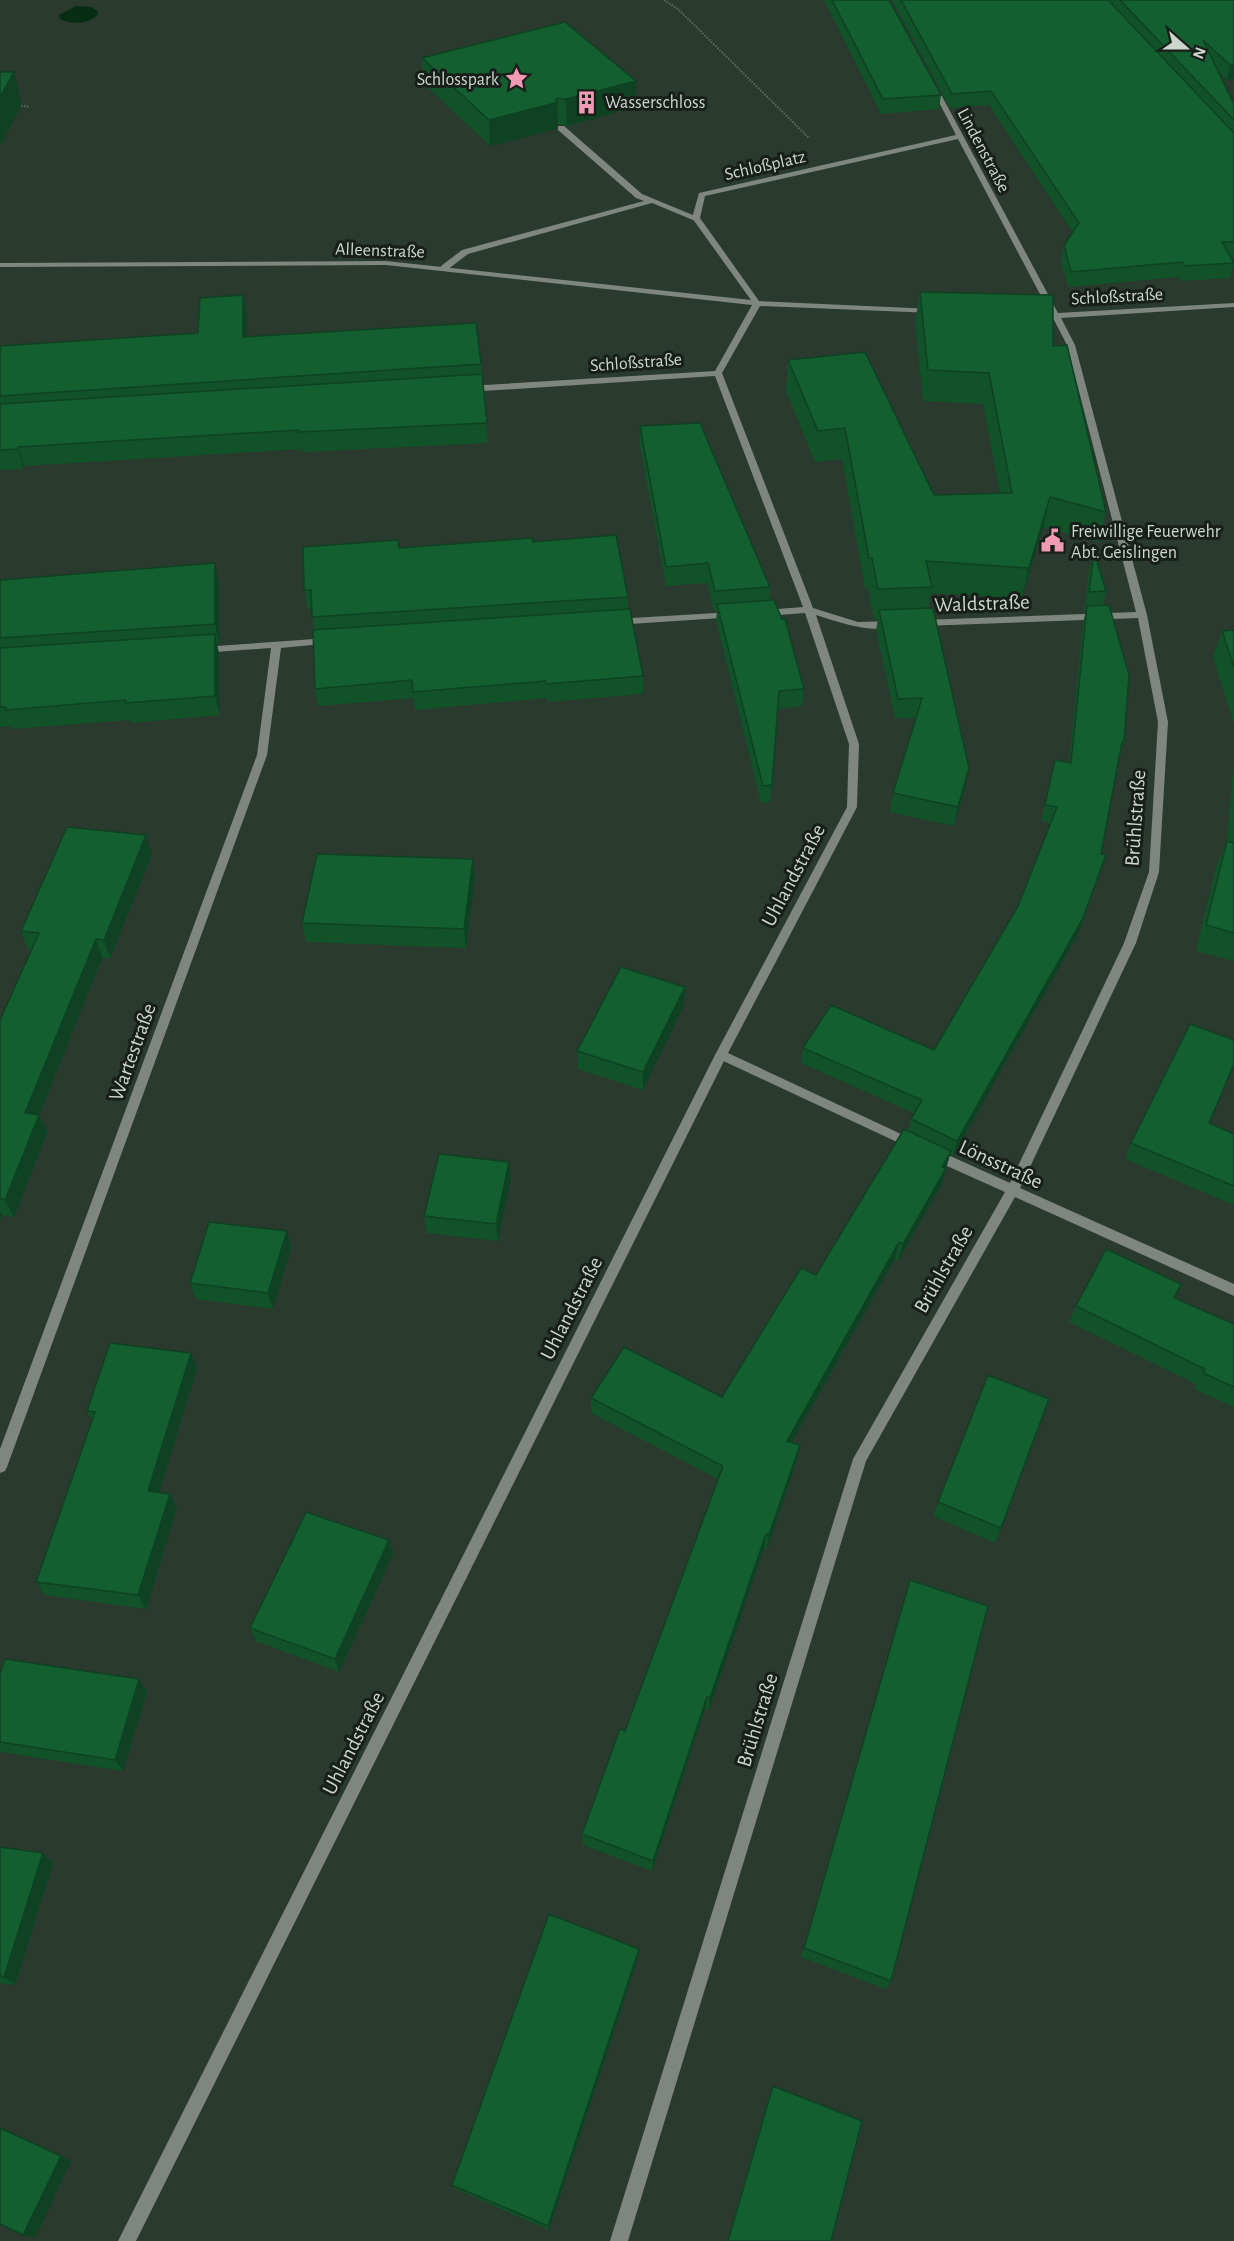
<svg xmlns="http://www.w3.org/2000/svg" width="1234" height="2241" viewBox="0 0 1234 2241" font-family="'Alegreya Sans',sans-serif">
<rect width="100%" height="100%" fill="#2a3a2e"/>
<!-- water -->
<path fill="#072d14" d="M76,6l16,1 6,5 -1,4c-11,8 -25,9 -37,3l-1,-4z"/>
<g fill="none" stroke-linecap="round" stroke-linejoin="round">
<!-- path -->
<path stroke="#5e6c61" stroke-width="2" stroke-dasharray="1.5 1.5" stroke-linecap="butt" d="M664,0l14,9 131,129
M18,105l12,2"/>
<!-- service -->
<path fill="#7e867f" fill-rule="evenodd" d="M558,126h6l78,68 58,24 -7,2 -41,-17 -184,51 -21,16h-6v-4l21,-16 182,-49 -8,-3 -78,-68z
M721,1050l6,5 -591,1186h-18l597,-1186z"/>
<!-- minor -->
<path fill="#7e867f" fill-rule="evenodd" d="M933,83l3,2 122,228 176,-10v4l-173,11 14,27 72,270 21,107 -9,150 -23,71 -116,245 214,96v12l-219,-99 -149,264 -238,780h-18l243,-782 152,-267 -76,-34 -2,-4 2,-4h8l73,33 114,-240 25,-71 9,-150 -20,-104 -216,8 -5,-3 5,-3 214,-8 -69,-267 -14,-27h-6l-4,-2 7,-3 -92,-174 -253,57 -5,22 59,83 174,8 4,2 -4,2 -173,-7 -38,67 91,235 45,14 34,-1 5,3c-17,13 -62,-3 -81,-9l43,129 -2,63 -129,246 188,88 2,3 -2,3 -4,2 -195,-91 -2,-3 132,-248 2,-63 -44,-131 -40,3 -5,-3 5,-3 38,-3 -88,-231 -247,16 -4,-3 4,-3 247,-15 37,-66 -366,-40 -386,2v-4l386,-2 365,39 -59,-82 7,-25 257,-58 -26,-50z
M733,612l5,3 -2,2 -121,8 -5,-3 5,-3z
M329,638l5,3 -2,2 -51,5 -14,107 -260,712 -2,4 -5,2v-24l257,-694 14,-107 -69,5 -5,-3 5,-3z"/>
</g>
<!-- wall -->
<path fill="#115229" d="M824,0h65l52,95 -2,14 -58,5z
M892,0h342v79l-7,1 -9,-9 16,33v153h-3l3,5v2l-4,14 -49,3 -2,-4 -111,10 -7,-27 3,-15 9,-12 -84,-128 -39,3z
M422,58l214,23 -1,26 -68,19 -9,-2 -2,5 -66,17 -66,-62z
M920,292l133,54 53,166 -7,30 -56,-15 -22,74 -1,-3 -89,-5 -3,15 37,180 -11,38 -64,-14 3,-19 23,-75h-21l-19,-88 2,-11h-4l-6,-30 -3,-1 -23,-129 -27,3 -29,-71 2,-31 146,135 66,-1 -17,-90 -60,-3 -8,-79z
M243,295l4,20 -1,21 235,28 7,79 -186,9v-3l-278,17v3l-24,1v-124l198,-13z
M640,426l130,161 -1,14 35,88 -2,17 -25,3 -7,93 -9,1 -45,-182 1,-11 -3,1 -7,-28 -41,3 -26,-140z
M533,542l95,55v12l15,67v18l-96,8v-4l-132,12 -1,-12 -96,8 -3,-17 -1,-59 -3,-21 -3,1 -4,-20 95,-42z
M1094,551l12,40 -3,14 21,137 -5,17 -18,95v17l-23,63 -125,222 -3,-2 -9,32 -43,75 -3,-2 -103,183 5,18 -30,89 -3,-1 -55,162 -4,-1 -53,162 -69,-26 -1,-11 43,-103 93,-252 -127,-66v-15l131,-1 94,-122 92,-144 3,-12 3,-6 -113,-50 2,-15 131,2 84,-144 33,-83 -10,-2 14,-61 14,3 14,-141 3,-10h-2l5,-41z
M0,580l219,2v61h-2l2,11 1,61 -89,8 -1,-3 -118,9 -1,-3 -11,1z
M1234,630v94l-21,-67 9,-26z
M1234,759v202l-38,-10 20,-84 11,-26z
M152,854l-42,104h-8l-63,158 8,16 -33,85 -12,-2 -2,6v-201l32,-70h-4l-7,-19z
M473,859l2,19 -9,70 -160,-6 -4,-19z
M685,987l-1,18 -41,85 -65,-21 -1,-18z
M1209,1123l25,11v71l-109,-46 6,-16z
M509,1162l2,17 -13,62 -71,-8 -3,-17z
M287,1231l4,17 -18,61 -77,-10 -6,-16z
M1174,1298l60,26v83l-40,-18 2,-5 -127,-62 7,-16z
M191,1353l6,16 -38,123 11,2 7,14 -31,101 -101,-14 -9,-13 56,-161 -5,-10z
M938,1502l63,26 -6,15 -62,-27z
M389,1540l4,14 -54,118 -83,-31 -6,-13z
M910,1580l-19,401 -5,8 -85,-32z
M0,1674l147,18 -24,79 -123,-19z
M0,1847l43,6 10,10 -38,122 -15,-2z
M639,1949l-1,9 -89,272 -94,-41 -3,-4z
M773,2086l58,155h-104l43,-149z"/>
<!-- shaded-wall -->
<path fill="#0e4222" d="M1230,65h4v14l-7,1z
M14,72l8,32 -22,42v-49z
M636,81l-1,26 -68,19 -1,-27z
M557,98l1,26 -2,5 -66,17 -1,-26z
M243,295l4,20 -1,41 -3,-19z
M18,447l6,19v3l-6,-20z
M1050,497l-7,30 -22,74 7,-30z
M215,563l4,19v61l-4,-19z
M215,634l4,20 1,61 -5,-19z
M969,768l-4,20 -11,38 4,-19z
M146,835l6,19 -42,104 -6,-18z
M1106,855l-28,79 -125,222 4,-15z
M473,859l2,19 -9,70 -2,-19z
M96,939l6,19 -63,158 8,16 -33,85 -9,-17 20,-87z
M685,987l-1,18 -41,85v-18z
M951,1151l-10,35 -43,75 5,-17 39,-77z
M509,1162l2,17 -13,62 -2,-17z
M0,1211l2,4 -2,6z
M287,1231l4,17 -18,61 -5,-16z
M899,1242l-4,17 -111,197 3,-15z
M191,1353l6,16 -42,136 -7,-14z
M800,1445l-3,15 -30,89 2,-14z
M170,1494l7,14 -31,101 -8,-14z
M766,1534l-2,14 -55,162 1,-12z
M389,1540l4,14 -54,118 -4,-13z
M139,1679l8,13 -24,79 -8,-11z
M707,1697l-2,12 -53,162 1,-10z
M43,1853l10,10 -38,122 -11,-8z
M639,1949l-1,9 -89,272 -1,-4z
M61,2156l10,5 -36,77 -12,-3z"/>
<!-- building -->
<path fill="#145f30" stroke="#0e4222" stroke-width="1.5" d="M832,0h57l52,95 -58,4z
M901,0h207l126,133v109h-12l12,21 -49,3 -3,-4 -111,10 -7,-27 15,-22 -88,-132 -39,3z
M1120,0h114v65h-4l-27,-25 31,64v16z
M565,22l71,59 -70,18 -9,-1 -2,5 -66,17 -67,-62z
M0,72h14l-14,25z
M920,292l133,3v51l14,-1 39,167 -56,-15 -22,74 -1,-3 -101,-7 6,26 -54,2 -6,-31h-3l-24,-130 -27,3 -30,-71 77,-8 69,143 78,-2 -23,-120 -61,-3z
M243,295v42l233,-14 5,41 -481,32v-50l198,-13 2,-35z
M482,374l5,49 -188,9v-2l-281,17v2l-18,1v-46z
M700,423l70,164 -55,4 -7,-28 -42,4 -26,-141z
M616,535l12,62 -316,20 -1,-27h-7l-1,-43 95,-7 1,8 133,-10 1,4z
M1094,551l12,40 -17,1z
M215,563v61l-215,14v-58z
M774,600l8,19h3l19,70 -25,2 -7,94 -9,1 -46,-182z
M1109,605l20,70 -5,67h-2l-21,112 5,1 -23,63 -126,223 -46,-22 11,-19 -119,-52 28,-43 103,45 84,-144 39,-99 -12,-2 10,-45 16,3 16,-157z
M933,608l36,160 -11,39 -65,-14 29,-95 -24,1 -19,-89z
M630,609l13,67 -97,8v-3l-133,11 -1,-12 -97,9 -2,-59z
M1234,630v37l-12,-36z
M215,634v62l-89,7v-3l-121,10 1,-3h-6v-59z
M67,827l79,8 -42,105 -8,-1 -71,174 14,2 -34,85 -5,-1v-179l39,-87 -18,-2z
M1227,841l7,2v90l-28,-8z
M317,854l156,5 -9,70 -162,-6z
M621,967l64,20 -42,85 -66,-21z
M1190,1024l44,16v24l-25,59 25,11v52l-103,-43z
M904,1129l47,22 -9,16 4,1 -43,76 -4,-2 -112,199 13,4 -31,90 -3,-1 -56,164 -3,-1 -54,164 -71,-27 38,-105 5,2 98,-265 -132,-68 33,-51 98,50 79,-129 15,7z
M439,1154l70,8 -13,62 -72,-8z
M209,1222l78,9 -19,62 -78,-10z
M1106,1249l75,35 -7,14 60,26v63l-31,-14 2,-4 -129,-63z
M110,1343l81,10 -43,138 22,3 -32,101 -102,-13 59,-170 -8,-1z
M988,1375l61,24 -48,129 -63,-26z
M306,1512l83,28 -54,119 -85,-31z
M910,1580l78,26 -97,375 -87,-33z
M5,1659l134,20 -24,81 -115,-18v-68z
M0,1847l43,6 -39,124 -4,-1z
M549,1914l90,35 -91,277 -96,-41z
M773,2086l89,35 -31,120h-103z
M0,2128l61,28 -38,79 -23,-11z"/>
<!-- icons -->
<defs>
<symbol id="sight-bare" viewBox="-9 -9 18 18"><path d="M0-6L1.8-2.2L6-1.7L2.9 1.2L3.7 5.4L0 3.3L-3.7 5.4L-2.9 1.2L-6-1.7L-1.8-2.2Z" fill="#f19ab3" stroke="#181f1a" stroke-width="2.5" paint-order="stroke"/></symbol>
<symbol id="building-bare" viewBox="-9 -9 18 18"><path d="M-4-6H4V6H1V3H-1V6H-4ZM-2.5-4.3h1.7v1.8h-1.7ZM.8-4.3h1.7v1.8H.8ZM-2.5-1h1.7V.8h-1.7ZM.8-1h1.7V.8H.8Z" fill="#f19ab3" stroke="#181f1a" stroke-width="2.5" paint-order="stroke"/></symbol>
<symbol id="civic-bare" viewBox="-9 -9 18 18"><path d="M-.6-6.5H3V-4.5H.6V-3L4-1V1h2V6H-6V1h2V-1L-.6-3ZM-1.2 2.5V6h2.4V2.5Z" fill="#f19ab3" stroke="#181f1a" stroke-width="2.5" paint-order="stroke"/></symbol>
</defs>
<g fill-rule="evenodd">
<use href="#sight-bare" x="500" y="62" width="33" height="33"/>
<use href="#building-bare" x="570" y="86" width="33" height="33"/>
<use href="#civic-bare" x="1036" y="524" width="33" height="33"/>
</g>
<g text-anchor="middle" stroke-width="6" stroke-linejoin="round" paint-order="stroke">
<!-- far-poi labels -->
<g font-size="18" fill="#ccd6cd" stroke="#181f1a" text-anchor="start">
<text x="499" y="85" text-anchor="end">Schlosspark</text>
<text x="605" y="108">Wasserschloss</text>
<text x="1071" y="537">Freiwillige Feuerwehr<tspan x="1071" dy="21">Abt. Geislingen</tspan></text>
</g>
<!-- far-street labels -->
<g font-size="18" fill="#ccd6cd" stroke="#181f1a">
<text transform="translate(984 150) rotate(62)" y="6">Lindenstraße</text>
<text transform="translate(765 165) rotate(-13)" y="6">Schloßplatz</text>
<text transform="translate(380 250) rotate(2)" y="6">Alleenstraße</text>
<text transform="translate(1117 296) rotate(-3)" y="6">Schloßstraße</text>
<text transform="translate(636 362) rotate(-4)" y="6">Schloßstraße</text>
</g>
<!-- street labels -->
<g font-size="21" fill="#ccd6cd" stroke="#181f1a">
<text transform="translate(982 603) rotate(-2)" y="7">Waldstraße</text>
<text transform="translate(1135 818) rotate(-86)" y="7">Brühlstraße</text>
<text transform="translate(793 875) rotate(-62)" y="7">Uhlandstraße</text>
<text transform="translate(132 1052) rotate(-70)" y="7">Wartestraße</text>
<text transform="translate(1001 1164) rotate(25)" y="7">Lönsstraße</text>
<text transform="translate(943 1269) rotate(-60)" y="7">Brühlstraße</text>
<text transform="translate(571 1308) rotate(-63)" y="7">Uhlandstraße</text>
<text transform="translate(757 1720) rotate(-73)" y="7">Brühlstraße</text>
<text transform="translate(353 1743) rotate(-63)" y="7">Uhlandstraße</text>
</g>
</g>
<!-- north arrow -->
<g transform="translate(1186 48) rotate(111)" stroke="#181f1a" stroke-width="4.5" paint-order="stroke">
<path d="M0-4.5L10 22L0 15L-10 22Z" fill="#ccd6cd"/>
<text y="-9" font-size="16" font-weight="bold" text-anchor="middle" fill="#ccd6cd">N</text>
</g>
</svg>
